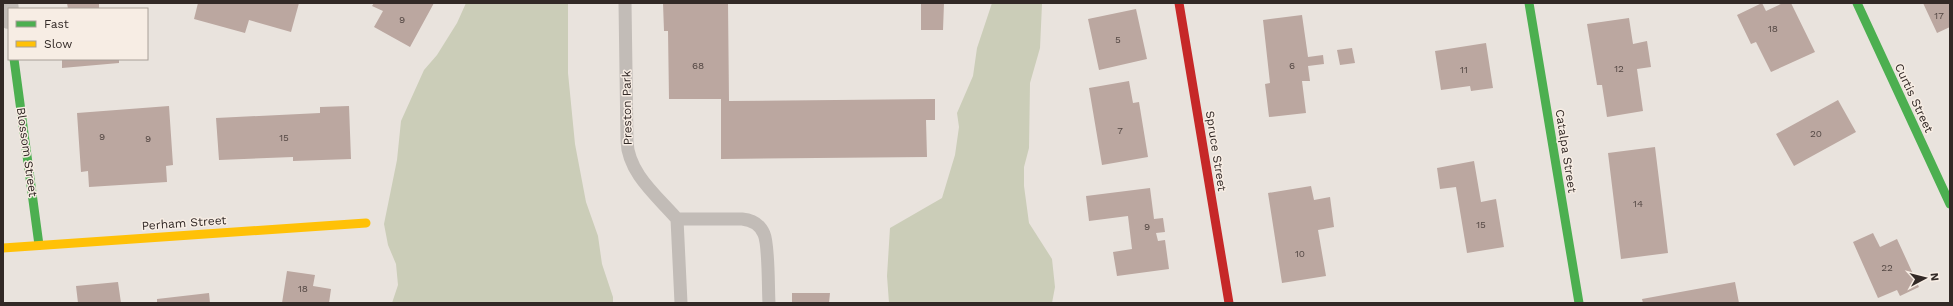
<svg xmlns="http://www.w3.org/2000/svg" width="1953" height="306" viewBox="0 0 1953 306" font-family="'Work Sans',sans-serif">
<rect width="100%" height="100%" fill="#e9e3dd"/>
<!-- green -->
<path fill="#cbcdb8" d="M466,3h102v70l7,71 11,58 12,34 4,28 11,33v6h-221l6,-18 -2,-21 -8,-19 -4,-21 13,-64 4,-39 23,-51 13,-15 20,-32z
M992,3l50,1 -2,44 -10,35 -1,65 -5,19v19l5,37 23,36 3,28 -3,16h-163l-2,-27 3,-48 52,-30 13,-43 4,-28 -2,-14 16,-37 4,-28z"/>
<!-- building -->
<path fill="#bba7a0" d="M67,3h32v6h-31z
M198,3h101l-8,29 -42,-12 -4,13 -51,-14z
M374,3h60l-24,44 -36,-20 9,-16 -11,-5z
M663,3h65l1,98 206,-2v21h-9l1,37 -206,2v-60h-52l-1,-68h-4z
M921,3h23l-1,27h-22z
M1762,3l4,8 17,-8h8l24,49 -44,20 -15,-30 -5,2 -14,-29z
M1923,3h27v24l-13,6z
M1136,9l11,50 -48,11 -11,-51z
M1302,15l6,42 15,-2 1,9 -16,2 2,15h-8l4,32 -37,4 -4,-33 5,-1 -7,-63z
M1629,18l4,26 14,-3 4,26 -14,2 6,42 -36,6 -5,-32h-5l-10,-61z
M1486,43l7,45 -22,3 -1,-5 -29,4 -6,-39z
M1352,48l3,15 -15,2 -3,-15z
M62,59h57v4l-57,5z
M1129,81l4,22 6,-1 9,55 -46,8 -13,-77z
M1838,100l18,32 -62,34 -18,-32z
M169,106l4,59 -7,1 1,16 -78,5 -1,-16 -7,1 -4,-59z
M349,106l2,53 -58,2v-4l-74,3 -3,-42 104,-5v-6z
M1655,147l13,106 -47,6 -13,-106z
M1474,161l7,41 15,-3 8,48 -37,6 -11,-66 -16,2 -3,-21z
M1311,186l3,14 16,-3 4,30 -16,3 8,46 -44,7 -14,-90z
M1150,188l4,31 9,-1 2,14 -9,1 2,8 7,-1 4,29 -52,7 -4,-24 19,-3 -4,-33 -39,5 -3,-25z
M1873,233l7,14 17,-8 22,48 -19,9 -3,-6 -19,8 -25,-56z
M287,271l28,4 -2,11 18,3 -2,14h-47z
M118,282l3,21h-43l-2,-17z
M1735,282l4,21h-96l-1,-4z
M209,293l1,10h-53v-4z
M792,293h38l-1,10h-37z"/>
<g fill="none" stroke-linecap="round" stroke-linejoin="round">
<!-- lane -->
<path stroke="#c2bcb7" stroke-width="13" d="M625,3l2,138c1,32 30,55 50,78
M677,219h65c10,1 18,5 22,15 5,11 4,54 5,69
M677,219l4,84"/>
<!-- street -->
<path stroke="#c2bcb7" stroke-width="22" d="M7,3l2,15"/>
<!-- fast -->
<path stroke="#4caf50" stroke-width="9" d="M1529,3l50,300
M1857,3l93,201
M14,59l25,186"/>
<!-- slow -->
<path stroke="#ffc107" stroke-width="9" d="M3,248l363,-25"/>
<!-- jam -->
<path stroke="#c62828" stroke-width="9" d="M1179,3l50,300"/>
</g>
<g text-anchor="middle" stroke-width="3" stroke-linejoin="round" paint-order="stroke">
<!-- number labels -->
<g font-size="10" fill="#544844">
<text x="1939" y="19">17</text>
<text x="402" y="23">9</text>
<text x="1773" y="32">18</text>
<text x="1118" y="43">5</text>
<text x="698" y="69">68</text>
<text x="1292" y="69">6</text>
<text x="1619" y="72">12</text>
<text x="1464" y="73">11</text>
<text x="1120" y="134">7</text>
<text x="1816" y="137">20</text>
<text x="102" y="140">9</text>
<text x="284" y="141">15</text>
<text x="148" y="142">9</text>
<text x="1638" y="207">14</text>
<text x="1481" y="228">15</text>
<text x="1147" y="230">9</text>
<text x="1300" y="257">10</text>
<text x="1887" y="271">22</text>
<text x="303" y="292">18</text>
</g>
<!-- street labels -->
<g font-size="12" fill="#322926" stroke="#f7ede4">
<text transform="translate(1914 98) rotate(65)" y="4">Curtis Street</text>
<text transform="translate(627 108) rotate(-91)" y="4">Preston Park</text>
<text transform="translate(1216 151) rotate(81)" y="4">Spruce Street</text>
<text transform="translate(1566 151) rotate(81)" y="4">Catalpa Street</text>
<text transform="translate(27 152) rotate(82)" y="4">Blossom Street</text>
<text transform="translate(184 223) rotate(-4)" y="4">Perham Street</text>
</g>
</g>
<!-- border -->
<rect width="1953" height="306" fill="none" stroke="#322926" stroke-width="8"/>
<!-- legend -->
<rect x="8" y="8" width="140" height="52" fill="#f7ede4" stroke="#a89f98"/>
<rect x="16" y="21" width="20" height="6" fill="#4caf50" stroke="#a89f98"/>
<text x="44" y="28" font-size="12" fill="#322926">Fast</text>
<rect x="16" y="41" width="20" height="6" fill="#ffc107" stroke="#a89f98"/>
<text x="44" y="48" font-size="12" fill="#322926">Slow</text>
<!-- north arrow -->
<g transform="translate(1925 278) rotate(83)" stroke="#f7ede4" stroke-width="3" paint-order="stroke">
<path d="M0-3L7 15L0 10L-7 15Z" fill="#322926"/>
<text y="-6" font-size="11" font-weight="bold" text-anchor="middle" fill="#322926">N</text>
</g>
</svg>
